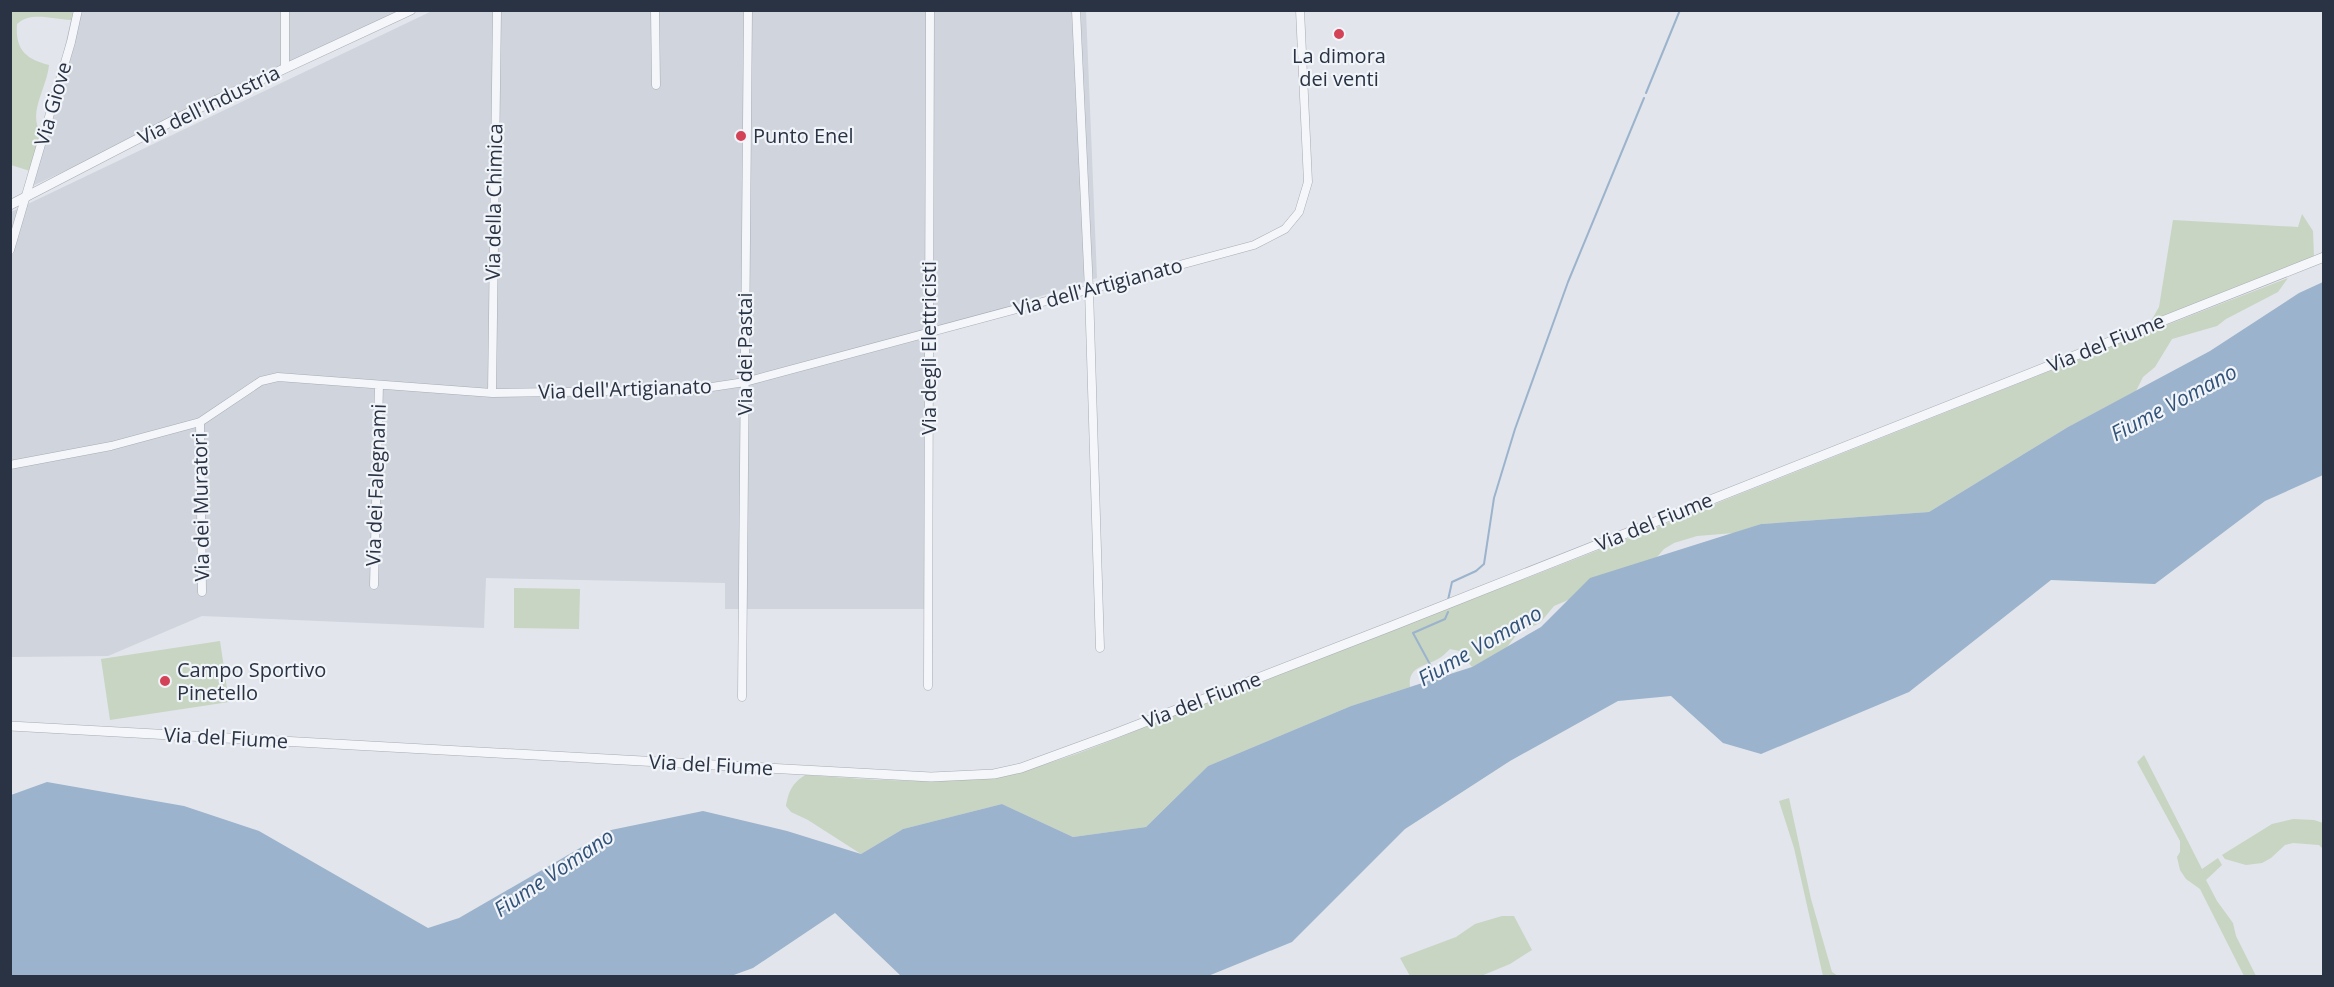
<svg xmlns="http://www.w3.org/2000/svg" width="2334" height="987" viewBox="0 0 2334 987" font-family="'Open Sans',sans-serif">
<rect width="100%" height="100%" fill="#e2e5eb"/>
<!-- built -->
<path fill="#cfd4dd" d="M73,11h334l-383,179 34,-113z
M432,11h654l11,267 -169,54 -4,277h-199v-26l-239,-5 -2,50 -282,-12 -94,40 -97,1v-445z"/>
<!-- green -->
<path fill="#c7d5c2" d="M11,11h62l-2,9c-18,-1 -41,-9 -54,4 -2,26 9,35 32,41 -2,23 -22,48 -8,68l-11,38 -19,-6z
M2302,214l11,17 1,26 -163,64 8,-14 14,-87 125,7z
M2288,278l-10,14 -52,27 -9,7 -45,13 -17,28 -12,10 -7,14 -68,36 -139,85 -168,12 -27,9 -37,3 -23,7 -10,6 -14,16 -96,41 -14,17 -22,10 -11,14 -35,20 -13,-16 -9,-2c-5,5 -9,9 -16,12 -14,6 -26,8 -24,26l-59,19 -143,60 -62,61 -73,10 -71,-33 -99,25 -42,25 -53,-34 -17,-8 -5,-6c3,-16 6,-22 19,-31 60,4 122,10 182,2 62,-8 122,-36 181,-59 101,-39 201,-80 302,-118 273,-105 544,-217 818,-322z
M514,588l66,1 -1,40 -65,-1z
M220,641l9,61 -119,18 -9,-61z
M2144,755l58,114 16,-11 4,7 -16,15 11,21 16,22 3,13 20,40h-12l-44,-87 -14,-10 -6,-9 -3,-13 3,-5v-11l-43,-79z
M1789,798l22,101 21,73 6,4h-15l-29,-128 -15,-47z
M2293,819l21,1 9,3v26l-4,-4 -26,-2 -8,2 -14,13 -9,5 -16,2 -21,-6 -3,-4 50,-31z
M1502,916h12l18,34 -22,14 -29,12h-71l-10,-18 56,-21 19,-13z"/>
<!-- water -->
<path fill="#9bb3cc" d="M2323,282v193l-58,26 -110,83 -104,-4 -142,112 -148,62 -38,-11 -52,-47 -53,5 -108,60 -105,68 -113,113 -84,34h-307l-66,-63 -82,55 -22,8h-720v-181l36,-13 137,24 75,25 169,97 31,-10 152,-88 92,-19 84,20 74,23 42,-25 99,-25 71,33 73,-10 62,-61 143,-60 121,-39 69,-40 49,-49 171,-54 168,-12 139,-85 142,-76 89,-58z"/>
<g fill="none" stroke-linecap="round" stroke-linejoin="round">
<!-- stream -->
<path stroke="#9bb3cc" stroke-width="2" d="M1646,93l34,-83
M1448,600l4,-18 24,-11 8,-7 10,-66 21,-69 53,-147 76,-184
M1439,681l-26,-48 32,-14 3,-7"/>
<defs>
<path id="minor" d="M655,10l1,75
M1076,10l13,280 11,358
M285,68v-58
M10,250l61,-208 7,-32
M492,393l5,-383
M200,422l2,170
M10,465l101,-19 89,-24 61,-41 17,-4 214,16 200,-3 53,-8 509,-137 31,-16 14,-17 9,-30 -8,-172
M374,585l5,-200
M928,686l2,-676
M742,697l6,-687"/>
<path id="tertiary" d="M10,205l172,-89 229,-106
M10,726l921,51 63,-3 27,-6 93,-34 278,-108 932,-369"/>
</defs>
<!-- minor casing -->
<use href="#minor" stroke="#a7acb5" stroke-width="9"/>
<!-- tertiary casing -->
<use href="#tertiary" stroke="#a7acb5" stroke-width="10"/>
<!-- minor -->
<use href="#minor" stroke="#f5f6f9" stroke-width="8"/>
<!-- tertiary -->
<use href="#tertiary" stroke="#f5f6f9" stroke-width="9"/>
</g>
<!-- markers -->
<g fill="#d44258" stroke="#f1f4f8" stroke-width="2">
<circle cx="1339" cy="34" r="6"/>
<circle cx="741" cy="136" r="6"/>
<circle cx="165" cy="681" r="6"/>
</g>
<g text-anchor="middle" stroke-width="4.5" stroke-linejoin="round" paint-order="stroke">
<!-- poi labels -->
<g font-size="20" fill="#293343" stroke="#f1f4f8" text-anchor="start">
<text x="1339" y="63" text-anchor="middle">La dimora<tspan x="1339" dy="23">dei venti</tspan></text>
<text x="753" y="143">Punto Enel</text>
<text x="177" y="677">Campo Sportivo<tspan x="177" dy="23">Pinetello</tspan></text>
</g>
<!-- street labels -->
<g font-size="20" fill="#293343" stroke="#f1f4f8">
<text transform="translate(53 104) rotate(-74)" y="7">Via Giove</text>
<text transform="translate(209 105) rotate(-26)" y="7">Via dell'Industria</text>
<text transform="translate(494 202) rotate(-89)" y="7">Via della Chimica</text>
<text transform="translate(1098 287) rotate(-15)" y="7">Via dell'Artigianato</text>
<text transform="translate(2106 343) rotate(-22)" y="7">Via del Fiume</text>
<text transform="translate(929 348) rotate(-90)" y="7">Via degli Elettricisti</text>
<text transform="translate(745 354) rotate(-90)" y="7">Via dei Pastai</text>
<text transform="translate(625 389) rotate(-2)" y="7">Via dell'Artigianato</text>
<text transform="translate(376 485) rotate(-88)" y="7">Via dei Falegnami</text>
<text transform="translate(201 507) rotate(-91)" y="7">Via dei Muratori</text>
<text transform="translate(1654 522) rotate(-22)" y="7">Via del Fiume</text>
<text transform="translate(1202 700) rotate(-21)" y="7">Via del Fiume</text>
<text transform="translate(226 738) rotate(3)" y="7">Via del Fiume</text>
<text transform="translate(711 765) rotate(3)" y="7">Via del Fiume</text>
</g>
<!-- water labels -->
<g font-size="21" font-style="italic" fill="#315279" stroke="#f1f4f8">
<text transform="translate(2174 403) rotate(-28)" y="7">Fiume Vomano</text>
<text transform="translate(1480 646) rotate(-30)" y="7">Fiume Vomano</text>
<text transform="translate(554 873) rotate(-34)" y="7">Fiume Vomano</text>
</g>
</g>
<!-- border -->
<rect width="2334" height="987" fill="none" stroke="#293343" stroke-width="24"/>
</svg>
